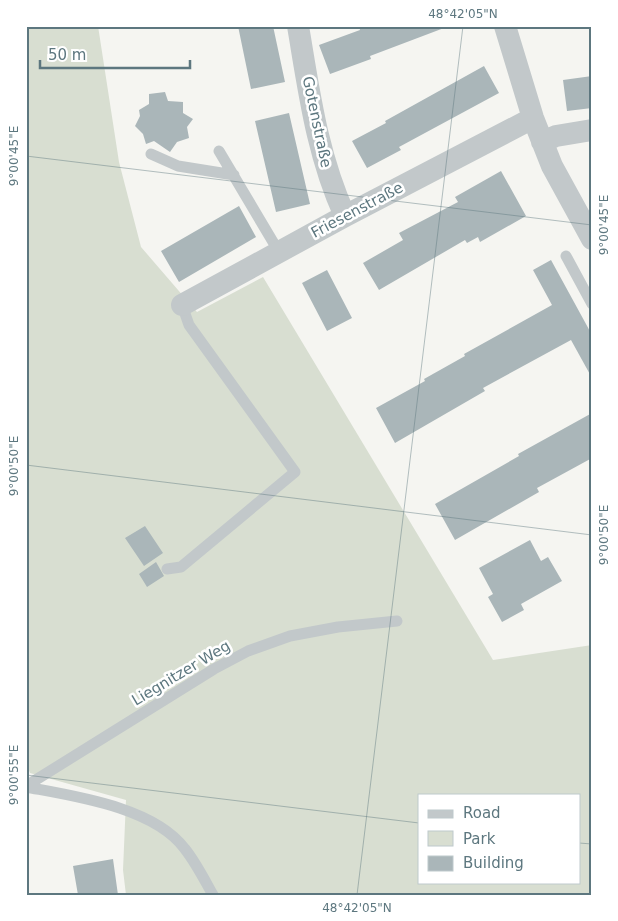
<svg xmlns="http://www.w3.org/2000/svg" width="618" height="921" viewBox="0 0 618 921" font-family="'DejaVu Sans',sans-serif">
<rect width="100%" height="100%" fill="#f5f5f1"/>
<!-- green -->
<path fill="#d8ded1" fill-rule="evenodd" d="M28,26h70l21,136 22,85 56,65 66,-35 230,383 99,-15v250h-466l-3,-25 3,-70 -96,-27 -4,-10zM419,795h160v87h-160z"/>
<!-- building -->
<path fill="#aab6b9" d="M238,26h35l12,56 -34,7z
M359,26h84l1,2 -74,28 1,3 -41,15 -11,-29 41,-15z
M484,66l15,27 -100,54 2,3 -34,18 -15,-27 34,-18 -1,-2z
M592,76v32l-25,3 -4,-31z
M165,92l3,9 15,1v11l10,6 -6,8 2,11 -12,4 -7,10 -16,-11 -8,3 -3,-10 -8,-8 5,-10 -1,-6 10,-6v-10z
M289,113l21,91 -34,8 -21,-91z
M501,171l25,45 -46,26 -2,-5 -11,6 -2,-3 -86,50 -16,-27 40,-23 -4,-7 59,-31 -3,-5z
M239,206l17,31 -77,45 -18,-31z
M551,260l41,75v43l-21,-38 -88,48 2,3 -90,52 -19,-35 49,-27 -1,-2 41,-23 -1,-2 88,-49 -19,-35z
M327,270l25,48 -25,13 -25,-48z
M592,413v45l-55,30 2,4 -84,48 -20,-36 84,-48 -1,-2z
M145,526l18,27 -19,13 -19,-28z
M530,540l11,21 7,-4 14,24 -41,23 3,6 -22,12 -14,-25 5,-3 -14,-26z
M156,562l8,14 -17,11 -8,-13z
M113,859l5,36h-40l-5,-29z"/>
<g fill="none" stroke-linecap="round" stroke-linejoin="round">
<!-- service -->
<path stroke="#c2c8ca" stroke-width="11" d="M219,151l60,101
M151,154l27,12 56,9
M566,256l26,48
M167,569l14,-2 114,-95 -106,-147 -7,-20
M26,786l188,-117 34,-18 42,-15 48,-9 59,-6
M26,787c48,9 128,20 159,62 11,14 19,30 28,46"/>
<!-- minor -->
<path stroke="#c2c8ca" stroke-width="22" d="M298,26c11,65 19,129 47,190
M505,26l28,92 19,48 40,73
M542,142l14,-6 36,-6
M182,305l163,-89 188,-98"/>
</g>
<!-- ticks -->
<path fill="none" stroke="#5d777f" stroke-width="1" stroke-opacity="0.45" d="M26,156l566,69M26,465l566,70M26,775l393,48M579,843l13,1M357,895l106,-869"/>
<g text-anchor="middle" stroke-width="5" stroke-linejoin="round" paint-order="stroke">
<!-- street labels -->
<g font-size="15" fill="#5d777f" stroke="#fff">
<text transform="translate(317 122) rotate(78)" y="5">Gotenstraße</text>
<text transform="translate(357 210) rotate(-28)" y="5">Friesenstraße</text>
<text transform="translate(181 673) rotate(-31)" y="5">Liegnitzer Weg</text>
</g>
</g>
<!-- border -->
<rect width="618" height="921" fill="none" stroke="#ffffff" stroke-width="55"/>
<!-- legend -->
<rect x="418" y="794" width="162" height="90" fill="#ffffff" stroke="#bec9cc"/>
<rect x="428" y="810" width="25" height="8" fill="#c2c8ca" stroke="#bec9cc"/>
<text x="463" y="818" font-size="15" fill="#5d777f">Road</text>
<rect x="428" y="831" width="25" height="15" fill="#d8ded1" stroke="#bec9cc"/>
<text x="463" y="844" font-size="15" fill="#5d777f">Park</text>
<rect x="428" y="856" width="25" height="15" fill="#aab6b9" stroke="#bec9cc"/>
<text x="463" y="868" font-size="15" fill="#5d777f">Building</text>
<!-- scale -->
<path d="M40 60v8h150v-8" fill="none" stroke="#5d777f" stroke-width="2.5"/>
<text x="48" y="60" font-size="15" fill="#5d777f" stroke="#ffffff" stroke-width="4" paint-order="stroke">50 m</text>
<rect x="28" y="28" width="562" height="866" fill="none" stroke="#5d777f" stroke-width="2"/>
<g font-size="12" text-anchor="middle" fill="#5d777f">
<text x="463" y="18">48°42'05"N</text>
<text transform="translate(14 156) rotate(-90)" y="4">9°00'45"E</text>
<text transform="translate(604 225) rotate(-90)" y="4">9°00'45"E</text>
<text transform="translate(14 466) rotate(-90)" y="4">9°00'50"E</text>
<text transform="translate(604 535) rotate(-90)" y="4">9°00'50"E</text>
<text transform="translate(14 775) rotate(-90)" y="4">9°00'55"E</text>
<text x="357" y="912">48°42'05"N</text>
</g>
</svg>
